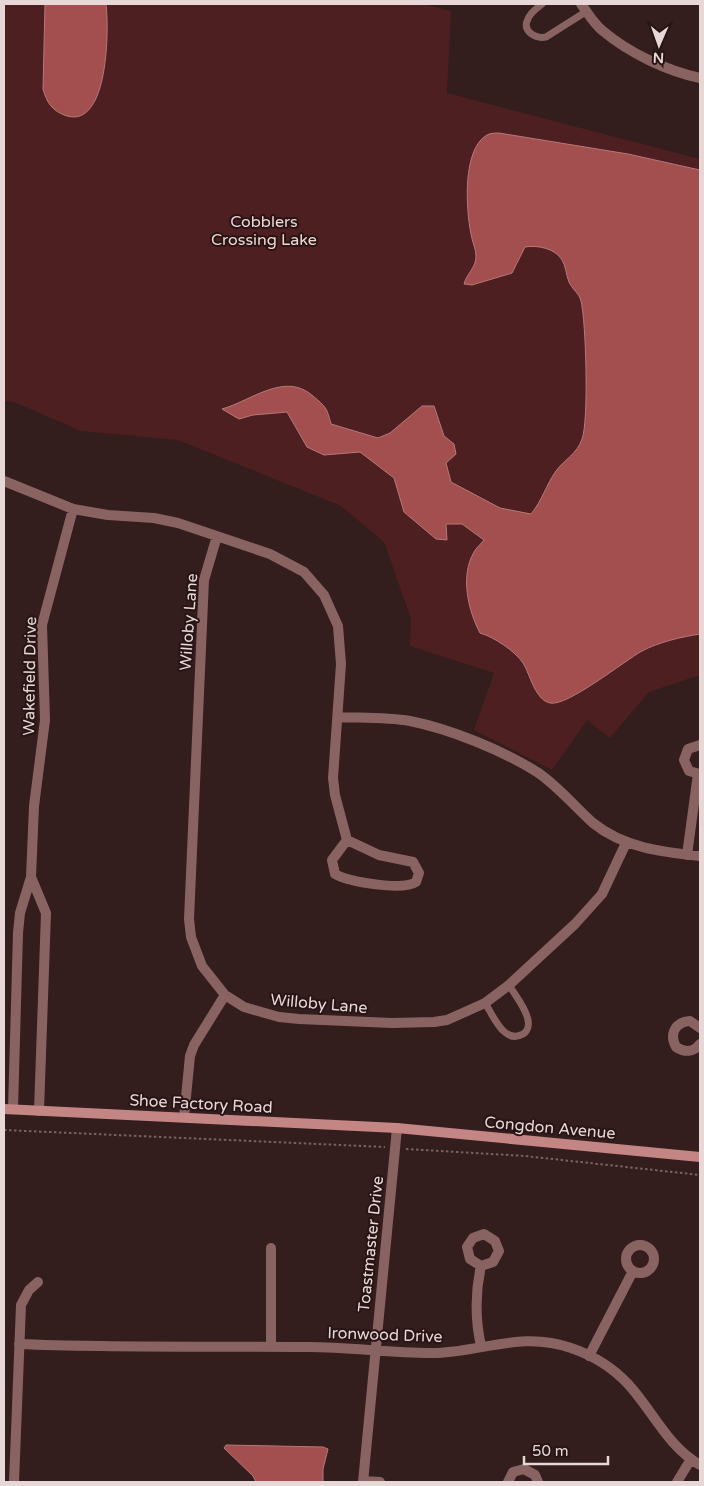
<svg xmlns="http://www.w3.org/2000/svg" width="704" height="1486" viewBox="0 0 704 1486" font-family="'Varela Round',sans-serif">
<rect width="100%" height="100%" fill="#331d1d"/>
<!-- green -->
<path fill="#4e1f20" d="M4,4h418l29,7 -4,82 253,66v516l-51,17 -39,46 -23,-18 -35,50 -78,-40 20,-57 -84,-27 1,-27 -27,-77 -43,-36 -163,-66 -97,-9 -67,-29 -10,-1z"/>
<!-- water -->
<path fill="#a34f4f" stroke="#b77878" d="M45,4h61c3,23 3,124 -39,112 -15,-5 -20,-13 -24,-27z
M499,133l129,21 72,16v464c-19,3 -41,8 -58,17 -18,10 -75,56 -92,52 -15,-3 -20,-29 -27,-40 -8,-12 -29,-26 -43,-30 -12,-23 -20,-57 -6,-81 2,-4 7,-8 10,-12l-22,-16h-16l1,16 -11,-1 -32,-27 -10,-34 -34,-26 -36,3 -17,-8 -20,-35 -34,3 -14,4 -17,-10c29,-8 63,-38 91,-13 13,11 14,12 18,28l47,14 12,-5 32,-27h12l10,30 10,8 2,10 -10,9 5,19 49,26 31,6c11,-13 15,-29 25,-43 9,-12 21,-17 26,-32 7,-18 4,-118 -1,-138 -2,-8 -9,-12 -12,-19 -3,-7 -3,-16 -7,-22 -7,-12 -25,-15 -37,-13l-13,26 -40,12 -8,-1c3,-11 12,-16 12,-28 0,-7 -4,-15 -5,-22 -5,-24 -9,-85 16,-99 3,-2 9,-2 12,-2z
M226,1445l97,2 5,2 -5,20v13h-67l-3,-6 -29,-28z"/>
<g fill="none" stroke-linecap="round" stroke-linejoin="round">
<!-- path -->
<path stroke="#776363" stroke-width="2" stroke-dasharray="2.5 2.5" stroke-linecap="butt" d="M4,1130l381,17
M406,1149l119,7 175,19"/>
<!-- lane -->
<path stroke="#896361" stroke-width="7" d="M542,4c-5,4 -12,9 -14,15 -7,12 8,20 18,18l41,-26
M485,1003c8,12 19,42 38,31 5,-3 6,-9 5,-14 -2,-12 -13,-25 -19,-35"/>
<!-- street -->
<path stroke="#896361" stroke-width="10" d="M581,4c7,9 13,20 22,27 26,22 64,40 97,47
M4,481l69,28 35,6 46,3 24,5 92,31 34,18 20,23 14,31 3,38 -8,114 2,17 12,45 32,15 34,7 6,11 -3,9c-13,9 -67,0 -81,-8l-3,-14 15,-20
M217,536l-13,44 -15,339 2,18 11,29 23,29 19,12 35,10 20,2 93,4 42,-1 13,-2 38,-17 24,-18 66,-61 27,-30 24,-51
M338,717c24,1 49,0 72,4 40,8 92,29 127,51 21,14 37,34 56,51 31,25 69,29 107,33
M700,745l-12,4 -4,11 5,11 11,3
M687,855l11,-81
M31,877l15,36 -7,198
M700,1028l-10,-7c-15,1 -21,13 -14,26 9,6 18,5 24,-3
M13,1109l5,-176 2,-20 11,-36 3,-71 11,-86 -3,-95 31,-116
M184,1117l6,-61 4,-11 31,-50
M626 1259a14 14 0 1 1 28 0a14 14 0 1 1-28 0Z
M481,1266l-11,-7 -3,-12 6,-9 11,-4 11,7 4,10 -6,11 -12,4c-6,27 -6,53 0,80
M19,1344c96,4 194,2 290,3 43,0 86,7 128,6 48,-2 86,-22 134,-5 21,7 42,20 57,36 25,27 39,62 72,81
M271,1346v-98
M589,1356l44,-85
M363,1481l17,1
M14,1482l7,-177 8,-15 9,-8
M363,1482l34,-354
M508,1482l5,-10 11,-3 11,6 3,7
M677,1482l14,-23"/>
<!-- secondary -->
<path stroke="#c38684" stroke-width="10" d="M4,1109l393,19 303,29"/>
</g>
<g text-anchor="middle" stroke-width="4" stroke-linejoin="round" paint-order="stroke">
<!-- park labels -->
<g font-size="16" fill="#f0d6d5" stroke="#281414">
<text x="264" y="227">Cobblers<tspan x="264" dy="18">Crossing Lake</tspan></text>
</g>
<!-- street labels -->
<g font-size="16" fill="#e7d8d7" stroke="#281414">
<text transform="translate(188 622) rotate(-86)" y="6">Willoby Lane</text>
<text transform="translate(29 676) rotate(-89)" y="6">Wakefield Drive</text>
<text transform="translate(319 1003) rotate(5)" y="6">Willoby Lane</text>
<text transform="translate(201 1103) rotate(3)" y="6">Shoe Factory Road</text>
<text transform="translate(550 1127) rotate(5)" y="6">Congdon Avenue</text>
<text transform="translate(370 1244) rotate(-84)" y="6">Toastmaster Drive</text>
<text transform="translate(385 1334) rotate(2)" y="6">Ironwood Drive</text>
</g>
</g>
<!-- border -->
<rect width="704" height="1486" fill="none" stroke="#e7d8d7" stroke-width="10"/>
<!-- north arrow -->
<g transform="translate(659 45) rotate(182)" stroke="#281414" stroke-width="4" paint-order="stroke">
<path d="M0-4L9 19L0 12L-9 19Z" fill="#e7d8d7"/>
<text y="-8" font-size="14" font-weight="bold" text-anchor="middle" fill="#e7d8d7">N</text>
</g>
<!-- scale -->
<path d="M524 1456v8h84v-8" fill="none" stroke="#e7d8d7" stroke-width="2.5"/>
<text x="532" y="1456" font-size="15" fill="#e7d8d7" stroke="#281414" stroke-width="4" paint-order="stroke">50 m</text>
</svg>
